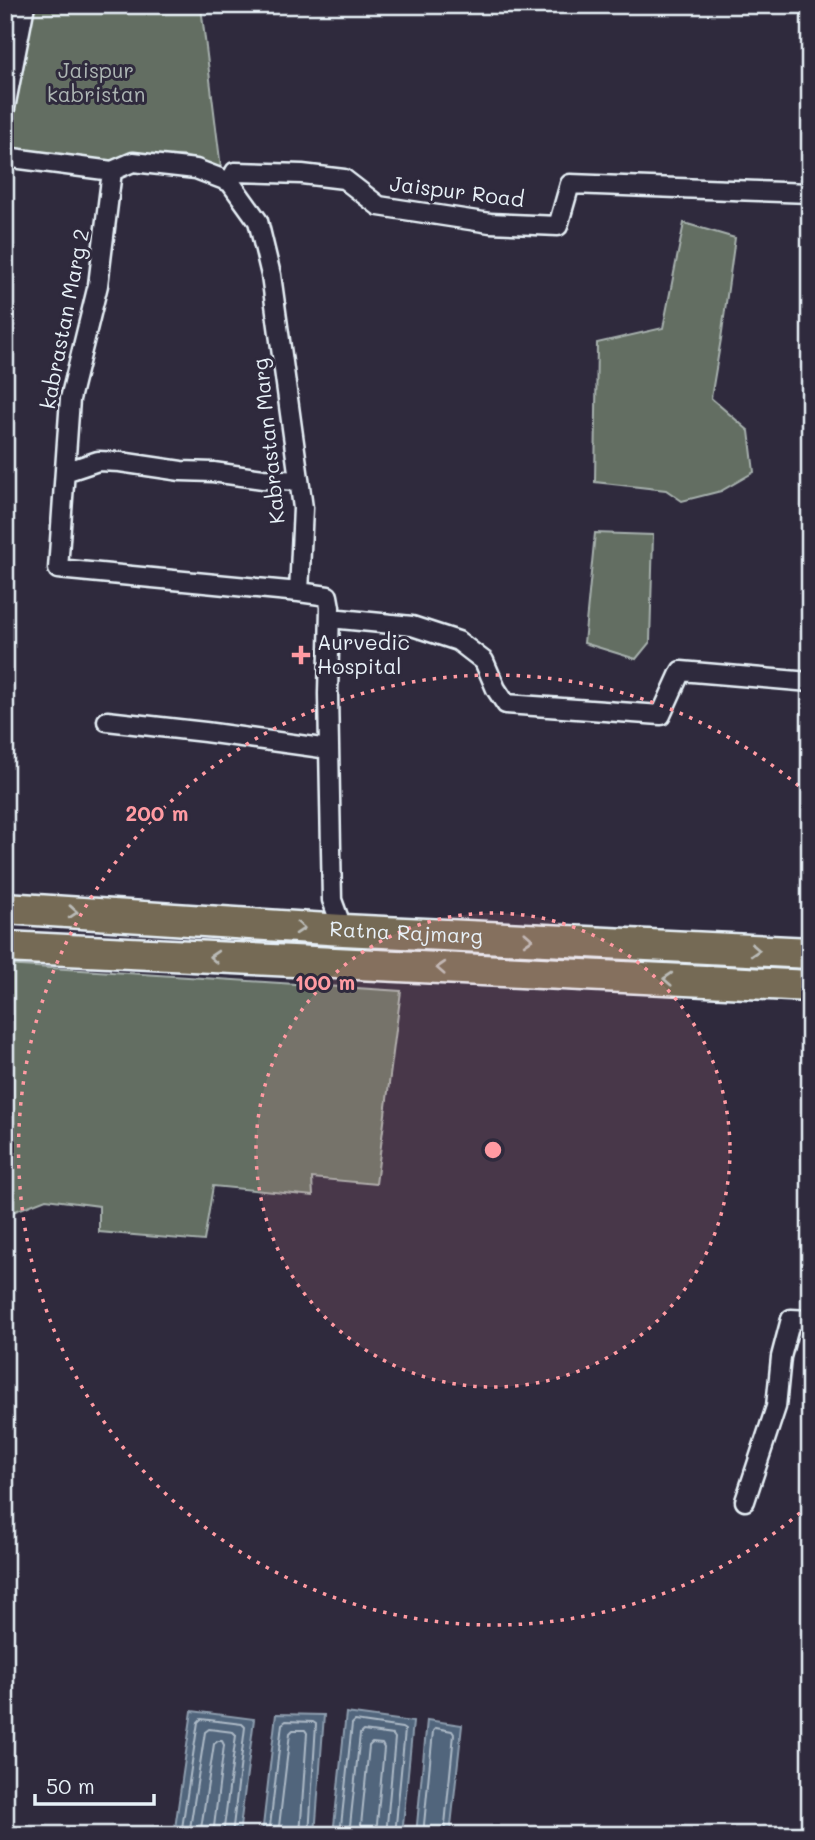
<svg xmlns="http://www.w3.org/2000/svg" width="815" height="1840" viewBox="0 0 815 1840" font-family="Mali,sans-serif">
<rect width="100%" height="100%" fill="#2f2a3d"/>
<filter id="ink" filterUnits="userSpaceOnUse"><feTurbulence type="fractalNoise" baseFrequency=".0143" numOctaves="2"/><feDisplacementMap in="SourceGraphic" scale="14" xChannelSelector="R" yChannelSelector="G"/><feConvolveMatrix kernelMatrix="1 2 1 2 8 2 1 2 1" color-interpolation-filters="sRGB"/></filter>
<g filter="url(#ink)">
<!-- green -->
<path fill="#646e62" stroke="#a6b0ad" stroke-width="2" d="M31,5h144l1,3 25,-1 20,161 -37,-12 -56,-1 -30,11 -93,-12v-34l2,-1z
M684,223l51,15 -14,101 -10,59 38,33 5,41 -33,19 -39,10 -16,-11 -71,-8 2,-139 66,-15z
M595,533l58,2 -3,107 -14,17 -52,-16z
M5,965l396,26 -25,193 -64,-6 1,18 -100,-10 -9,55 -105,-9v-26l-53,-7 -41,16z"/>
<!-- water -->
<path fill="#51657c" stroke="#8d9dae" stroke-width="2" d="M192,1711l62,8 -15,116h-65z
M346,1713l67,9 -11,113h-69z
M276,1714l48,1 -9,120h-53z
M427,1720l35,5 -12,110h-34z"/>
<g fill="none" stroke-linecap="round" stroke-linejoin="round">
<!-- shore -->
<path stroke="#acb9c6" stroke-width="2" d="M181,1835l17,-113 3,-3 41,5 3,3 -13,108
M189,1835l16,-103 4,-3 24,3 3,3 -13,100
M200,1835l14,-91 4,-3h4l2,4 -11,90
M269,1835l13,-111 4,-3 27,1 3,2 -7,111
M278,1835l12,-102 3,-3h12l2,3 -7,102
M340,1835l12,-111 3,-3 47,7 3,2 -10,105
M349,1835l11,-101 3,-3 30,4 2,3 -9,97
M360,1835l9,-89 3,-3 10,1 2,4 -8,87
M423,1835l10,-104 3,-3 16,3 2,3 -10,101"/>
<defs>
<path id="minor" d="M5,108l20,-103
M5,157l107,14 21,-9 63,7 34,13 5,-10 67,2 42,5 35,27 111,17 68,3 12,-42 240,9
M112,171l-14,114 -28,114 -12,170 241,23
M230,182l28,39 13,54 32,233 -4,84 29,4 2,11 -2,87 4,206 11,30
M65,472l33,-11 22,1 61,9 32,1 50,7 36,2
M330,618l82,8 46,15 26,20 12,28 10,15 155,11 20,-44 129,11
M107,721l98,11 124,17
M745,1501l31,-94 5,-50 10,-38 19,1"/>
<g id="trunk">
<path id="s1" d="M5,908l338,22 467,23"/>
<path d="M5,947l805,39"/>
</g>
</defs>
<!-- minor casing -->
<use href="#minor" stroke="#e8f1f8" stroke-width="23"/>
<!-- trunk casing -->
<use href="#trunk" stroke="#e8f1f8" stroke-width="35"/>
<!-- minor -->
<use href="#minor" stroke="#2f2a3d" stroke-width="18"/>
<!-- trunk -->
<use href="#trunk" stroke="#756a55" stroke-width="30"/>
</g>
<!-- one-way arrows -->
<defs><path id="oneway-chevron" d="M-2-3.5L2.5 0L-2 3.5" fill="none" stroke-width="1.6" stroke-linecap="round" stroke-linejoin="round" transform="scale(1.75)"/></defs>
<g stroke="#babbb7">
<use href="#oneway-chevron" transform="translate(73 912) rotate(4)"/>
<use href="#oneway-chevron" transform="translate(300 928) rotate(4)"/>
<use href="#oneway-chevron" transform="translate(528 939) rotate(3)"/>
<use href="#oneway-chevron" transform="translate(755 950) rotate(3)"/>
<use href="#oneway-chevron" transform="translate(214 957) rotate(-177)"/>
<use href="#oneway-chevron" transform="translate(441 968) rotate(-177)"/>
<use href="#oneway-chevron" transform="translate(668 979) rotate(-177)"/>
</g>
</g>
<!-- distance rings -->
<circle cx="493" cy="1150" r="237" fill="#ff9aa2" fill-opacity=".12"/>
<g fill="none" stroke="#ff9aa2" stroke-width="3.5" stroke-dasharray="3.5 7">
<circle cx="493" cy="1150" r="237"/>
<path d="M808 1506A475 475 0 1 1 808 794"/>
</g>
<!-- markers -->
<path fill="#ff9aa2" stroke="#2f2a3d" stroke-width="2.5" d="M297.5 644.5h7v7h7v7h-7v7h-7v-7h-7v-7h7z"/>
<g text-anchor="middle" stroke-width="6" stroke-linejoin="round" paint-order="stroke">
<!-- park labels -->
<g font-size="21" fill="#adb6b4" stroke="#2f2a3d">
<text x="96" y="78">Jaispur<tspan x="96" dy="24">kabristan</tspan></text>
</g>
<!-- street labels -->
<g font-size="21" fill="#e8f1f8" stroke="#2f2a3d">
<text transform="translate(457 192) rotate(7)" y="7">Jaispur Road</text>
<text transform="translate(65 319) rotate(-79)" y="7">kabrastan Marg 2</text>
<text transform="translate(269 441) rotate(-96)" y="7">Kabrastan Marg</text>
<text dy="7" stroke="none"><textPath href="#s1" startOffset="402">Ratna Rajmarg</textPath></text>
</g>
<!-- poi labels -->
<g font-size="21" fill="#e8f1f8" stroke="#2f2a3d" text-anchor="start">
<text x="317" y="650">Aurvedic<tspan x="317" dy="24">Hospital</tspan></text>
</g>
</g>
<circle cx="493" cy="1150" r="10" fill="#ff9aa2" stroke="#2f2a3d" stroke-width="3.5"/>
<g font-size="21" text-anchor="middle" font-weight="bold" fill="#ff9aa2" stroke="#2f2a3d" stroke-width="6" stroke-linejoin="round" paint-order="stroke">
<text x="157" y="821">200 m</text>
<text x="325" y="990">100 m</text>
</g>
<!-- margin -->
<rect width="815" height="1840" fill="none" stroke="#2f2a3d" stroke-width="28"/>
<rect x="14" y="14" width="787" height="1812" fill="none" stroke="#e8f1f8" stroke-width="2.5" filter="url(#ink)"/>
<!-- scale -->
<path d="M35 1794v10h119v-10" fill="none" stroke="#e8f1f8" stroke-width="3.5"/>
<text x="46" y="1794" font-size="21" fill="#e8f1f8" stroke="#2f2a3d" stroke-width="5" paint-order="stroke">50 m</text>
</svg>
